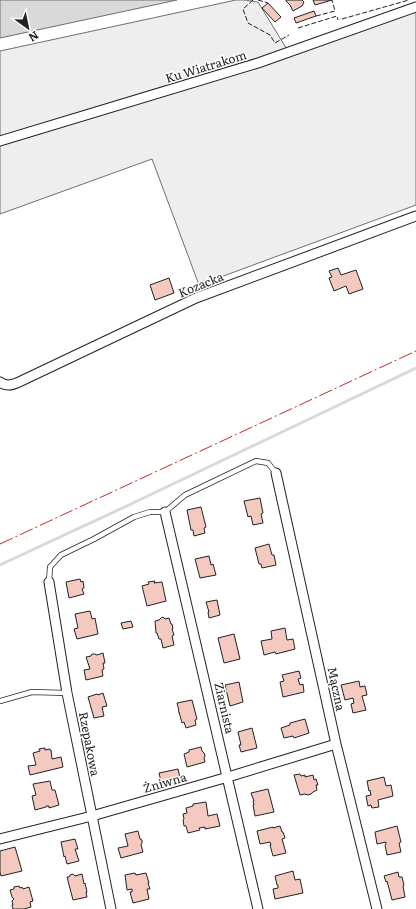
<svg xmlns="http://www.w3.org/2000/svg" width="416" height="909" viewBox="0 0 416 909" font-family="Literata,serif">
<rect width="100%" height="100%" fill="#fff"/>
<!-- green -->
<path fill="#eee" stroke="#6f6f6f" d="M236,0h9l13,2 33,54 125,-46v195l-217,80 -47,-126 -152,55v-163z"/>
<!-- water -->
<path fill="#d9d9d9" stroke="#6f6f6f" d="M0,0h177l-177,38z"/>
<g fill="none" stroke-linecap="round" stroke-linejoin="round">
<!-- stream -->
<path stroke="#d9d9d9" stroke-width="3" d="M0,565l131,-61 285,-136"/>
</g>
<!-- building -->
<path fill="#f3c9c0" stroke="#222" d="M286,0h16l2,2 -2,4 -9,5 -3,-6 -4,-4z
M313,0h19l-17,5z
M268,3l13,14 -6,5 -13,-14z
M314,11l2,5 -20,7 -2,-5z
M338,268l3,7 15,-5 7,19 -14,5 -3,-8 -12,5 -5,-13 3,-1 -3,-6z
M169,278l5,15 -19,7 -5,-15z
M260,498l3,15 -2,1 2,9 -10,2 -2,-9 -3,1 -4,-16z
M201,507l5,20 -2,1 1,5 -11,3 -1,-6h-2l-4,-20z
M269,544l3,11h2l2,10 -14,3 -1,-4h-2l-4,-16z
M209,556l2,9 2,-1 3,11 -16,3 -5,-19z
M80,579l1,3 2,-1 1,7 -2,1 2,5 -15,4 -3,-16z
M155,581l-1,2 8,-1 4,19 -19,5 -5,-20 7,-2 -1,-2z
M217,600l3,15 -11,3 -1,-6h1l-3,-10z
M90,611l2,8 3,-1 3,16 -21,5 -3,-10 4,-1 -3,-14z
M163,617l2,2 4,-1 2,6h1l1,5h-1l2,6 -2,1 2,9 -11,3 -2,-9h-2l-2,-6h-1l-1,-12 4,-1 2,-2z
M131,621l2,6 -10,2 -2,-6z
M285,628l2,12 6,-1 2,10 -19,5 -1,-2 -11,3 -3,-14 11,-2 -1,-8z
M234,634l6,25 -16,4 -6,-25z
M103,653l2,10h-2l1,6 -2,1 1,6 -17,4 -2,-10 6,-1 -4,-12 5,-1 1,-2h3l2,1z
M299,671l2,7 -3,1 2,6 3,-1 1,8 -21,5 -3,-15 4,-1 -2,-6z
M359,681l1,6 5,-1 2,9 -5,1 4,14 -13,3 -2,-9 3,-1 -1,-5 -8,2 -4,-15z
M239,682l4,20 -13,4 -5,-21z
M103,693l4,13 -5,1 2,9 -10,2 -6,-21 9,-3 1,1z
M192,700l5,19 -2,1 1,5 -10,3 -2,-6 -2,1 -3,-11h-1l1,-1 -2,-8z
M305,719l4,14 -15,5 -1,-2 -9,2 -3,-10 9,-3v-2z
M252,728l5,20 -16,4 -2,-7h2l-3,-13z
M201,747l1,4 2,2 1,3 -1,2 1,4 -18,5 -3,-13 5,-2v-2z
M45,748v2l5,-1v1h1l1,9 9,-2 2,10 -33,8 -2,-9 8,-1 -3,-12 7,-2 -1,-2z
M178,769l3,13 -19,4 -3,-13z
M300,774l1,2 4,-1v2l8,-2 1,5 2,-1 2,6h-2l1,5 -4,2 -2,2 -3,1 -3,-1 -5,1 -6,-20z
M384,777l2,9 5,-1 2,11 -15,4 1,7 -7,1 -1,-3 -3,1 -2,-10 5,-1 -1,-5 -1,1 -2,-10z
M50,781l2,9h3l4,15 -10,3v-2h-3v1l-11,3 -3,-14 4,-1 -3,-11z
M268,789l6,23 -19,4 -2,-11h1l-1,-4h1l-3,-8z
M206,802l2,14 9,-2 3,12 -15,3v-2l-6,1 1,2 -12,3 -2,-7h-2l-1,-6 1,-1 -1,-5 4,-1 -1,-5 7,-2v-2z
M280,826l2,6h1l2,6 -3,1 4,14 -13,3 -3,-11h1l-1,-3 -10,2 -3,-13 16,-4v1z
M397,826l4,16 -2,1 2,9 -14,3 -2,-10 1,-1v-2l-9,2 -2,-12z
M138,831l2,8 2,1v3l-1,2 2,7 -22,6 -3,-10 10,-2 -3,-12z
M75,839l3,10h-3l4,12 -12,3 -2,-8 -1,1 -3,-15z
M15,847l7,24 -21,5 -1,-4v-21z
M293,871l2,9 5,-1 3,14 -28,6 -2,-10 5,-1v-3h-1l-2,-9z
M398,872l1,5h3l2,8 -1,1 2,11 -13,3 -5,-19 -1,1 -2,-6z
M135,873l1,2 10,-2 3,10h-1l2,6h-3l2,10 -16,4 -3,-11h2v-3l-5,1 -2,-15z
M73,874l2,2 7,-2 2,10 1,-1 2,9h-1l1,5 -14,3 -6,-23h2l1,-2z
M19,886l1,2 2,-1 1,2 6,-2 4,14 -3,1 1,5 -7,2h-11l-1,-4h1l-1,-4 2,-2 -2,-2 -2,-7 4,-1v-2z"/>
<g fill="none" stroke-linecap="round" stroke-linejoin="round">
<defs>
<path id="lane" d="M49,582l1,-15 11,-12 33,-16 40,-22 16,-5h15l20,-17 71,-34 12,2 8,10
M0,701l32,-9 35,1"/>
<path id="street" d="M0,141l258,-78 158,-56
M0,382c6,5 13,3 19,0l177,-84 220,-82
M276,473l60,271 41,165
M165,512l93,397
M49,582l18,111 44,216
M0,839l92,-23 136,-39 108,-33"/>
</defs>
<!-- lane casing -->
<use href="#lane" stroke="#222" stroke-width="6"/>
<!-- street casing -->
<use href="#street" stroke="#222" stroke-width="11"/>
<!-- lane -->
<use href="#lane" stroke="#fff" stroke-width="4.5"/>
<!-- street -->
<use href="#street" stroke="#fff" stroke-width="9"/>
<!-- fence -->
<path stroke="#222" stroke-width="1" stroke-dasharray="5 2" stroke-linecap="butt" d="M253,0l-10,9 5,14 22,12 5,8 14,-8
M258,0l10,3
M316,16l19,-5 -3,-11
M342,19l67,-19
M298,28l39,-12 1,4"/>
<!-- power -->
<path stroke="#c62828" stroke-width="1" stroke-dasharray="14 3 2 3" stroke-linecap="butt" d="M0,544l416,-193"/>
</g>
<g text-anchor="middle" stroke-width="3" stroke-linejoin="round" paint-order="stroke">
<!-- street labels -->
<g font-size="12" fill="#222" stroke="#fff">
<text transform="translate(206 67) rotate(-17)" y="4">Ku Wiatrakom</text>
<text transform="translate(201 285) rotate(-22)" y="4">Kozacka</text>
<text transform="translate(336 689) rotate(78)" y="4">Mączna</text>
<text transform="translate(224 708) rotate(77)" y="4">Ziarnista</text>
<text transform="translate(89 744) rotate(79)" y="4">Rzepakowa</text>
<text transform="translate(165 783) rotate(-16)" y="4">Żniwna</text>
</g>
</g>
<!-- north arrow -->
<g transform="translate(28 28) rotate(147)" stroke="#ffffff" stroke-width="3" paint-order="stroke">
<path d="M0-3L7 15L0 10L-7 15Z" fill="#222222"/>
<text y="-6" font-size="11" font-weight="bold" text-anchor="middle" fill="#222222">N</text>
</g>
</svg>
